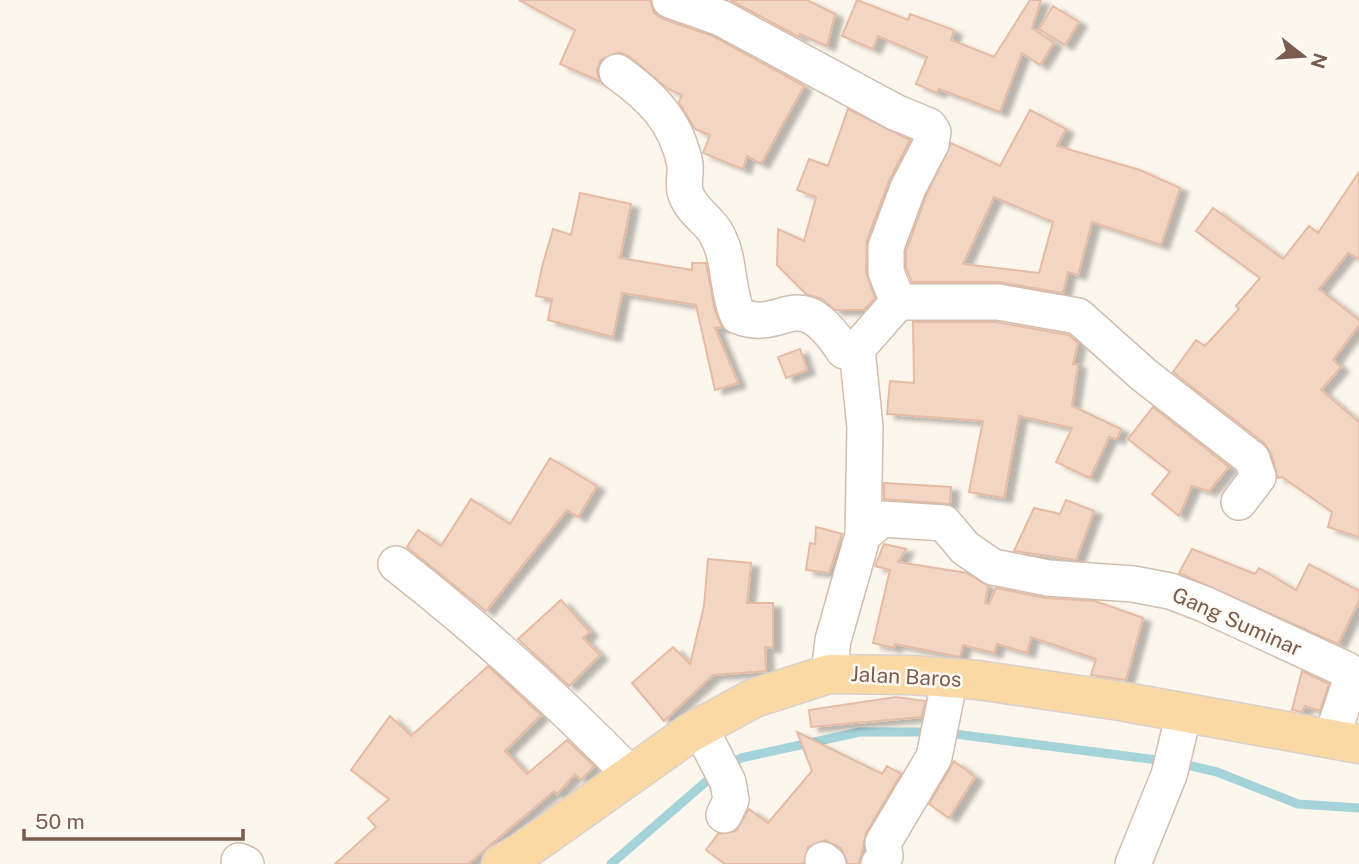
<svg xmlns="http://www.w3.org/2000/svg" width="1359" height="864" viewBox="0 0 1359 864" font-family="'Public Sans',sans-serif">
<defs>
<filter id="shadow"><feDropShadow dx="8" dy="4.5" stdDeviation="2" flood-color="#0004"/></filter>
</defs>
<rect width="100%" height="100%" fill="#fdf6ec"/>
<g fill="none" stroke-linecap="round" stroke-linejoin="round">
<!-- stream -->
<path stroke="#a5d3da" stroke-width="9" d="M947,733l218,28
M1179,763l38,9 81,32 61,4
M728,766l13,-8 119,-26h73
M611,864l105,-91"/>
</g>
<!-- building -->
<path fill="#f3d5c3" stroke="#e6bba3" stroke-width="2" fill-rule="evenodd" filter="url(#shadow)" d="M519,0h131l4,13 9,6 50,17 91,50 -43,78 -14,-8 -4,13 -40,-16 7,-18 -15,-6 -16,-27 3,-7 -14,-6 -39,-33 -10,-4 -18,8 -4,10 2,11 -39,-17 15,-34z
M730,0h77l28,14 -8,32 -27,-12 -1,3z
M857,0l51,20 2,-6 44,16 -3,10 43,17 36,-57h11l-9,28 22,15 -14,22 -18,-12 -22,59 -61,-23 -2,4 -21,-9 11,-27 -49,-21 -5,13 -31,-13z
M1053,6l26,16 -14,23 -26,-16z
M848,109l62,31 -21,41 -22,59 -1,32 9,26 -11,12h-29l-13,-11 -16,-5 -29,-29 1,-36 26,12 12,-44 -19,-7 12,-31 19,7z
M1030,110l36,19 -9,17 83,24 40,18 -19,57 -69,-23 -14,53 -10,-3 -5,21 -65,-11h-86l-6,-14v-17l20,-55 25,-53 49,23zM994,197l59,25 -14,51 -76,-9z
M1359,172v87l-11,-6 -29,36 40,31v5l-26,35 8,7 -20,23 38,32v115l-31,-10 4,-15 -50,-35 -4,1 -7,-25 -7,-10 -91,-71 23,-32 9,6 34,-37 -3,-3 24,-28 -64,-47 17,-23 70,51 26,-33 9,7z
M580,193l51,11 -11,54 72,12v-7h14l9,48 7,16 -7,1 23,55 -23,7 -19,-85 -74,-12 -9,44 -65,-17 4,-21 -16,-3 6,-29 11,-38 18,6z
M913,322h83l73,13 9,8 -5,21h5l-6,42 49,23 -4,10 -8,-2 -19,41 -34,-16 16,-34 -53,-12 -15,82 -35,-6 14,-71 -96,-7 3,-33 24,2z
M800,349l7,21 -21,8 -8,-21z
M1153,407l76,60 -20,24 -17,-5 -13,30 -27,-22 18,-22 -42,-33z
M550,458l47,28 -19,31 -11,-7 -81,101 -79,-64 11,-17 23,16 30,-47 39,25z
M884,483l67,4 -1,17 -66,-5z
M1066,500l28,11 -18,49 -62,-9 20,-43 26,6z
M816,527l26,7 -13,39 -23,-3 4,-27 5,1z
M884,544l22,5 -8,13 69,11 21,13 -3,17 4,1 7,-16 50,10 49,3 48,17 -17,62 -35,-5 5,-16 -65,-22 -4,16 -30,-9 -3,9 -31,-8 -3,12 -65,-13 -1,4 -21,-5 17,-73 -15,-4z
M1192,549l63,25 4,-6 37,22 13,-26 50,27v10l-21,43 -159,-71z
M708,559l43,4 -4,40h26v45l-8,-1 1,24 -53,4 -49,46 -32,-38 41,-36 17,17 14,-58z
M561,600l29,32 -7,6 17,17 -31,31 -51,-47z
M488,666l53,49 -36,36 22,23 40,-34 27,26 -13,14 -6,-6 -18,20 -3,-3 -86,73h-133l41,-37 -8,-9 21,-19 -38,-29 39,-54 21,20z
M1302,671l27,13 -9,27 -15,-5 -3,6 -10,-2z
M896,697l29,4 -3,16 -111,10 -2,-17z
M797,732l85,42 5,-8 14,8 -35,59 -7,31h-11l-7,-16 -16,-8 -17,7 -4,17h-79l-19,-14 12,-16 18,-3 13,-22 19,14 44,-52z
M954,761l21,16 -26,41 -20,-14z"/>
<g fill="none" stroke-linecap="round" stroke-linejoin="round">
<defs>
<path id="minor" d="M617,72c35,25 59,49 68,92 1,9 -2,18 0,27 4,18 22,27 31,42 15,26 10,56 22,83 48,19 58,-37 106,35l7,2 6,-4 41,-47 -12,-30v-25l22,-59 23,-44 2,-12 -4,-6 -34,-14 -174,-94 -51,-18
M898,302h100l80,14 66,59 108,84 6,18 -19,25
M863,535l19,-16 62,4 21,25 28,19 55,11 85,6 37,7 34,13 143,66 3,13 -19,57
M396,564c83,65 161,135 235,211
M829,674l4,-34 30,-105 2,-108 -8,-78
M700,728l28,54 3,18 -7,15
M823,860l5,4
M239,861l7,3
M879,864l6,-8 -2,-13 51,-86 16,-79
M1133,864l36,-89 15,-62"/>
<path id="major" d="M501,864l21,-12 168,-119 64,-35 75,-24 81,1 68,5 142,21 239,43"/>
</defs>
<!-- minor casing -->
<use href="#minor" stroke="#d1beb0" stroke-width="38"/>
<!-- major casing -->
<use href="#major" stroke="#dad1cd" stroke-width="41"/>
<!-- minor -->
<use href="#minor" stroke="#fff" stroke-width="35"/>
<!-- major -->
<use href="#major" stroke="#fbd9a5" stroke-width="38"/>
</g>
<g text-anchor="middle" stroke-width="5" stroke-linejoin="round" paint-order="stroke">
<!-- street labels -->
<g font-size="21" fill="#7a5c4d" stroke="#fffaf3">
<text transform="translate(1237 622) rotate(24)" y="7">Gang Suminar</text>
<text transform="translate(906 677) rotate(3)" y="7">Jalan Baros</text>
</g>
</g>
<!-- north arrow -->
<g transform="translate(1303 56) rotate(107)" stroke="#fffaf3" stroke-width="5" paint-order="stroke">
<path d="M0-5L12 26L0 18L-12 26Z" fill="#7a5c4d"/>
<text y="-10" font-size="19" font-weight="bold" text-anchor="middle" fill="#7a5c4d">N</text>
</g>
<!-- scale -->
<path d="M24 829v10h219v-10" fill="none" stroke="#7a5c4d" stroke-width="3.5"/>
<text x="35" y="829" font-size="21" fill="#7a5c4d" stroke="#fffaf3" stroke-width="5" paint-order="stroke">50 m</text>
</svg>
